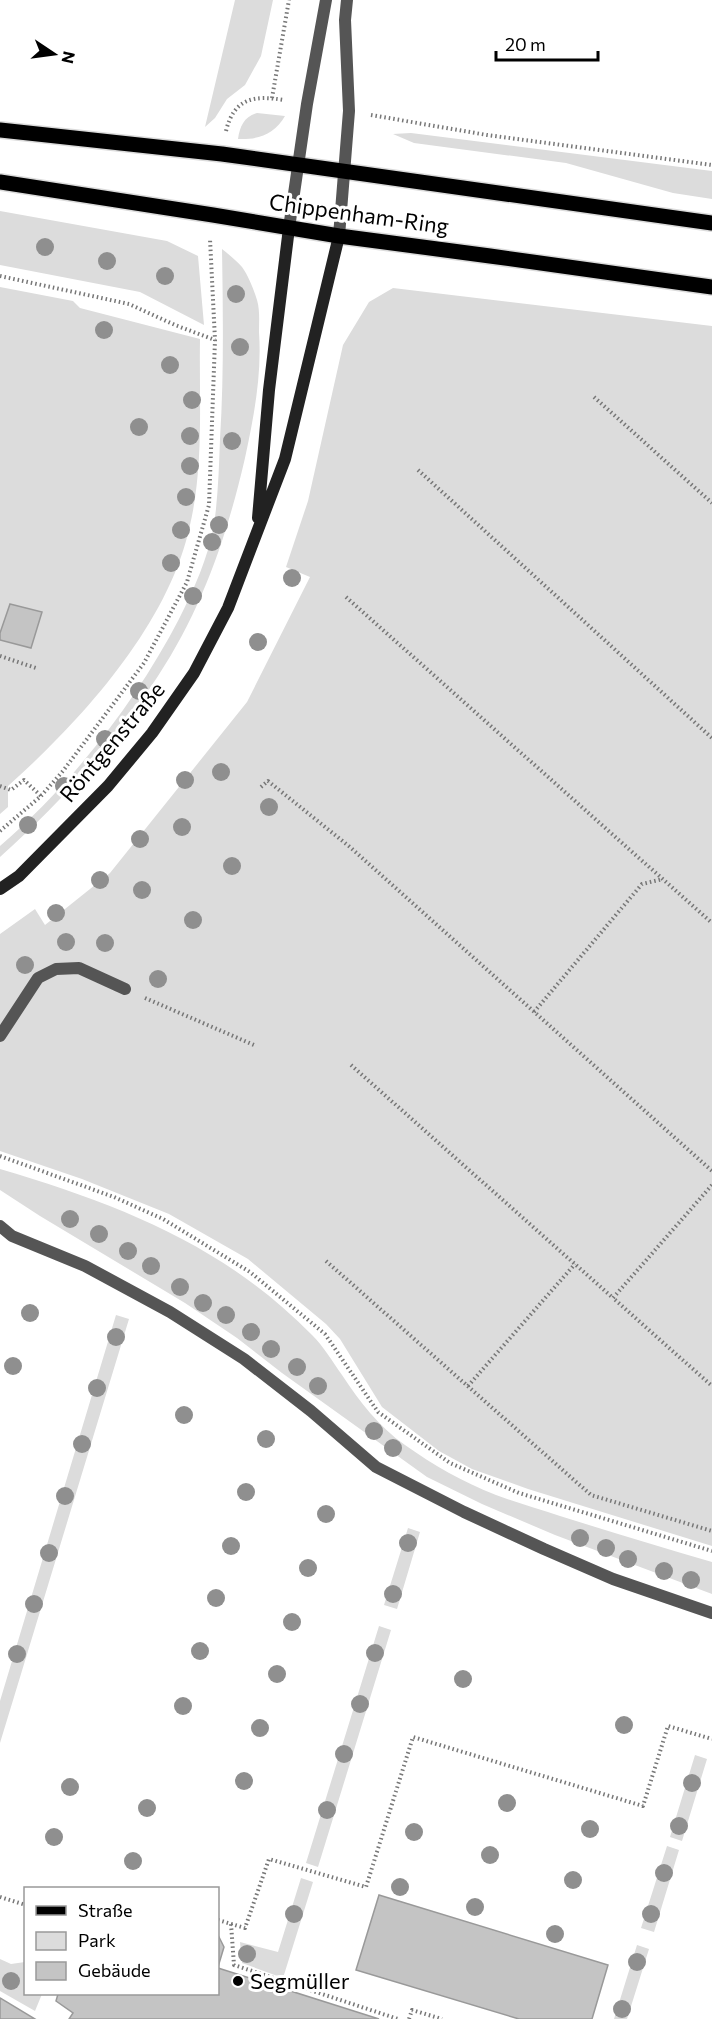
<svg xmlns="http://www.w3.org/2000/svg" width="712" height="2019" viewBox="0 0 712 2019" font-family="Commissioner,sans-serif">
<rect width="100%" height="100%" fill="#fff"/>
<!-- green -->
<path fill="#dcdcdc" d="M235,0h38l-12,56 -16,29 -18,14 -12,19 -10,9z
M257,113l28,3c-10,18 -27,24 -47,23 2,-13 6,-22 19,-26z
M411,133l301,38v28l-39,-6 -107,-30 -152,-20 -21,-9z
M0,211l167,30 31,15 6,69 -64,-33 -140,-27z
M222,249c6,5 14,11 20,18 6,8 12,23 15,33 3,10 2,22 2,32 3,43 -5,84 -14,126 -18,78 -43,151 -87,218 -44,68 -98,127 -158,181v-11c71,-61 136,-144 179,-227 15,-30 29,-61 35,-94 4,-28 5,-57 6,-86 4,-63 3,-127 2,-190z
M0,287l73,14 7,7 120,31c-1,61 4,126 -10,186 -21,99 -108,195 -182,261v21l-8,7z
M393,288l319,38v1220l-184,-57 -56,-20 -33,-18 -57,-44 -42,-68 -14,-15 -78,-65 -79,-45 -87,-35 -82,-28v-217l35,-25 10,16 65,-52 137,-171 63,-125 -24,-10 22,-66 35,-156 26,-43z
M0,1169c118,35 224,76 312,166 12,12 20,26 30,40 18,27 36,51 63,70 28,20 58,37 91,50 21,8 43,14 64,21 51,16 101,31 152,46v32l-157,-59 -73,-31 -55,-27 -145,-104 -45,-35 -52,-35 -145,-87 -40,-26z
M116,1315l13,4 -129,424v-42z
M408,1528l12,4 -23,77 -13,-4z
M379,1626l12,4 -73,237 -12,-4z
M695,1755l12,4 -25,82 -12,-4z
M667,1846l12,4 -25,82 -13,-4z
M301,1878l12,4 -30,96 -41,-15 -2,-21 38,10z
M637,1945l12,4 -22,70h-13z
M0,1959l11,5 14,-2 1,32h16l-7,17 -35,-20z"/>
<!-- building -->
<path fill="#c4c4c4" stroke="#999" stroke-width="1.5" d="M10,604l32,8 -11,36 -31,-8v-7z
M379,1895l229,70 -16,54h-73l-163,-49z
M218,1935l6,12 -6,20z
M218,1968l161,51h-310l4,-6 -17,-12 2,-7h160z
M0,1998l35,21h-35z"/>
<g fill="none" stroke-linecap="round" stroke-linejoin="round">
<defs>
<path id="primary" d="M0,130l222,24 490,69
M0,182l213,33 126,21 151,20 222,31"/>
</defs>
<!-- primary casing -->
<use href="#primary" stroke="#dbdbdb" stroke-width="18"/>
<!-- path -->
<path stroke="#777" stroke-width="4" stroke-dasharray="1.5 3" stroke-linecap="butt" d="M272,98l17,-98
M371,115l116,20 225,30
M226,131c8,-33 28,-36 58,-31
M0,276l129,28 46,21 40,15
M594,397l118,106
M418,470l294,268
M346,597l366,326
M0,656l36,12
M0,786l11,4 13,-10 17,16
M261,787l7,-6 82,66 362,324
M0,831l41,-35 22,-25 81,-108 43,-81 22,-77 6,-165 -5,-101
M145,998l109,47
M534,1012l108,-128 21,-5
M351,1065l262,233
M0,1156l114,41 49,22 87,53 75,62 53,78 72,51 69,30 193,58
M712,1185l-99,113 99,88
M326,1261l265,234 121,36
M468,1386l107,-122
M0,1897l26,8
M218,1920l27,8 24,-69 97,28 47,-150 230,69 25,-80 44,13
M231,1924l3,41 164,54
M409,2019l3,-9 30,9"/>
<!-- lane -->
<path stroke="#555" stroke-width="12" d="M0,1036l38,-58 18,-9 23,-1 46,21
M0,1226l12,10 73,30 85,46 74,47 67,52 65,56 88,45 80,37 69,30 99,34"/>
<!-- street -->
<path stroke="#555" stroke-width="12" d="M289,228l18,-124 19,-104
M339,236l10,-125 -4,-91 2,-20"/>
<!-- secondary -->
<path stroke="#222" stroke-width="12" d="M258,518l11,-128 20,-162
M0,889l19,-13 89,-90 44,-53 42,-60 34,-65 57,-149 54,-223"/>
<!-- primary -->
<use href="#primary" stroke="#000" stroke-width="15"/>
</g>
<!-- trees -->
<g fill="#8f8f8f">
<circle cx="45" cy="247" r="9"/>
<circle cx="107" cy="261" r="9"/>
<circle cx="165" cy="276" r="9"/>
<circle cx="236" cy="294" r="9"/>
<circle cx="104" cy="330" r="9"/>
<circle cx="240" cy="347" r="9"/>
<circle cx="170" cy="365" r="9"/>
<circle cx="192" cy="400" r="9"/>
<circle cx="139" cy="427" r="9"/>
<circle cx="190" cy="436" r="9"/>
<circle cx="232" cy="441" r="9"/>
<circle cx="190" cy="466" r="9"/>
<circle cx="186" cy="497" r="9"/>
<circle cx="219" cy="525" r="9"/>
<circle cx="181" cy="530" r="9"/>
<circle cx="212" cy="542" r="9"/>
<circle cx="171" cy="563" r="9"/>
<circle cx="292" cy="578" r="9"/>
<circle cx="193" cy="596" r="9"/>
<circle cx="258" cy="642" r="9"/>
<circle cx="139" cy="691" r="9"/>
<circle cx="105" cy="739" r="9"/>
<circle cx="221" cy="772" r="9"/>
<circle cx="185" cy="780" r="9"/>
<circle cx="64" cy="786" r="9"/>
<circle cx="269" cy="807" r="9"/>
<circle cx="28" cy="825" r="9"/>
<circle cx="182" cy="827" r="9"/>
<circle cx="140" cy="839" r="9"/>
<circle cx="232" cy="866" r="9"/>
<circle cx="100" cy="880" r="9"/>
<circle cx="142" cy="890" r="9"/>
<circle cx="56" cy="913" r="9"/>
<circle cx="193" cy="920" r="9"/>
<circle cx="66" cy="942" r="9"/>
<circle cx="105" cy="943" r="9"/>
<circle cx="25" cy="965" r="9"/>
<circle cx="158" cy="979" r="9"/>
<circle cx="70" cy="1219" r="9"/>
<circle cx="99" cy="1234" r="9"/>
<circle cx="128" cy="1251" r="9"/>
<circle cx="151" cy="1266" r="9"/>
<circle cx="180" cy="1287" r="9"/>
<circle cx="203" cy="1303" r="9"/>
<circle cx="30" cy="1313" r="9"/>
<circle cx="226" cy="1315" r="9"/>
<circle cx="251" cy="1332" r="9"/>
<circle cx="116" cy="1337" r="9"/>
<circle cx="271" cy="1349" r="9"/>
<circle cx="13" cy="1366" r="9"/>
<circle cx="297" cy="1367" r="9"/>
<circle cx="318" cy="1386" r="9"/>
<circle cx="97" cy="1388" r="9"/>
<circle cx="184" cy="1415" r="9"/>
<circle cx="374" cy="1431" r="9"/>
<circle cx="266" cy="1439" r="9"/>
<circle cx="82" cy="1444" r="9"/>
<circle cx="393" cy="1448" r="9"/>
<circle cx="246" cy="1492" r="9"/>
<circle cx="65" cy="1496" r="9"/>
<circle cx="326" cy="1514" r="9"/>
<circle cx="580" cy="1538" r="9"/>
<circle cx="408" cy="1543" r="9"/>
<circle cx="231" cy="1546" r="9"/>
<circle cx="606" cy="1548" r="9"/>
<circle cx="49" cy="1553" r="9"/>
<circle cx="628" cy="1559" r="9"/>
<circle cx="308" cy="1568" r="9"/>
<circle cx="664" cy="1571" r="9"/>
<circle cx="691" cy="1580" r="9"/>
<circle cx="393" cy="1594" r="9"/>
<circle cx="216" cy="1598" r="9"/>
<circle cx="34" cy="1604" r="9"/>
<circle cx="292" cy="1622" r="9"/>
<circle cx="200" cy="1651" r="9"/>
<circle cx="375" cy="1653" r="9"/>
<circle cx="17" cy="1654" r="9"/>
<circle cx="277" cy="1674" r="9"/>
<circle cx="463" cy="1679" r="9"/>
<circle cx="360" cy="1704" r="9"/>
<circle cx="183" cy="1706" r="9"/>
<circle cx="624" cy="1725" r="9"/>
<circle cx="260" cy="1728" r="9"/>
<circle cx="344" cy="1754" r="9"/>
<circle cx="244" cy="1781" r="9"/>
<circle cx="692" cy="1783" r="9"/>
<circle cx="70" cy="1787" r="9"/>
<circle cx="507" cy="1803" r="9"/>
<circle cx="147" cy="1808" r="9"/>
<circle cx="327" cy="1810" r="9"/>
<circle cx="679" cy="1826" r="9"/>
<circle cx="590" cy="1829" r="9"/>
<circle cx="414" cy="1832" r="9"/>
<circle cx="54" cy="1837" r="9"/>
<circle cx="490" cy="1855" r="9"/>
<circle cx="133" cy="1861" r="9"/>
<circle cx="664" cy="1873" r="9"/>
<circle cx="573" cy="1880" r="9"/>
<circle cx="400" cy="1887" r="9"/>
<circle cx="475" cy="1907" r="9"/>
<circle cx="294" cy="1914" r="9"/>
<circle cx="651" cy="1914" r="9"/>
<circle cx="555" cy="1934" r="9"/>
<circle cx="247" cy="1954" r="9"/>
<circle cx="637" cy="1962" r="9"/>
<circle cx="11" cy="1981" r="9"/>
<circle cx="622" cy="2009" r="9"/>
</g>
<!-- markers -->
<circle fill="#000" stroke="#fff" stroke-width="2" cx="238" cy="1981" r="6"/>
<g text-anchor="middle" stroke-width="6" stroke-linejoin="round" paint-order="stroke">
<!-- street labels -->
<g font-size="22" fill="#000" stroke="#fff">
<text transform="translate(359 214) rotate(8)" y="8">Chippenham-Ring</text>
<text transform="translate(112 742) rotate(-50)" y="8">Röntgenstraße</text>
</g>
<!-- poi labels -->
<g font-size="22" fill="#000" stroke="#fff" text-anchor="start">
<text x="250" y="1989">Segmüller</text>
</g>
</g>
<!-- legend -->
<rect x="24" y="1887" width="195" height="108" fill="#ffffff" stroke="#999999" stroke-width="1.5"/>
<rect x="36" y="1906" width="30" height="9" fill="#000000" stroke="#999999" stroke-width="1.5"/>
<text x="78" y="1917" font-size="18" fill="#000000">Straße</text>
<rect x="36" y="1932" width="30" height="18" fill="#dcdcdc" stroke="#999999" stroke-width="1.5"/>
<text x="78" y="1947" font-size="18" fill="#000000">Park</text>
<rect x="36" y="1962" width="30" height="18" fill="#c4c4c4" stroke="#999999" stroke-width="1.5"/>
<text x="78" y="1977" font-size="18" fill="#000000">Gebäude</text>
<!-- north arrow -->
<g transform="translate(54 54) rotate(103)" stroke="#ffffff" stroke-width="4.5" paint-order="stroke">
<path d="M0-4.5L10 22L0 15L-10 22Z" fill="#000000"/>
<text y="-9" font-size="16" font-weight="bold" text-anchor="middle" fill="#000000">N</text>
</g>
<!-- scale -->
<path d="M496 51v9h102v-9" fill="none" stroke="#000000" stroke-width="3"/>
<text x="505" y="51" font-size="18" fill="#000000" stroke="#ffffff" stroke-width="4.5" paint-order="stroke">20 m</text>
</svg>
